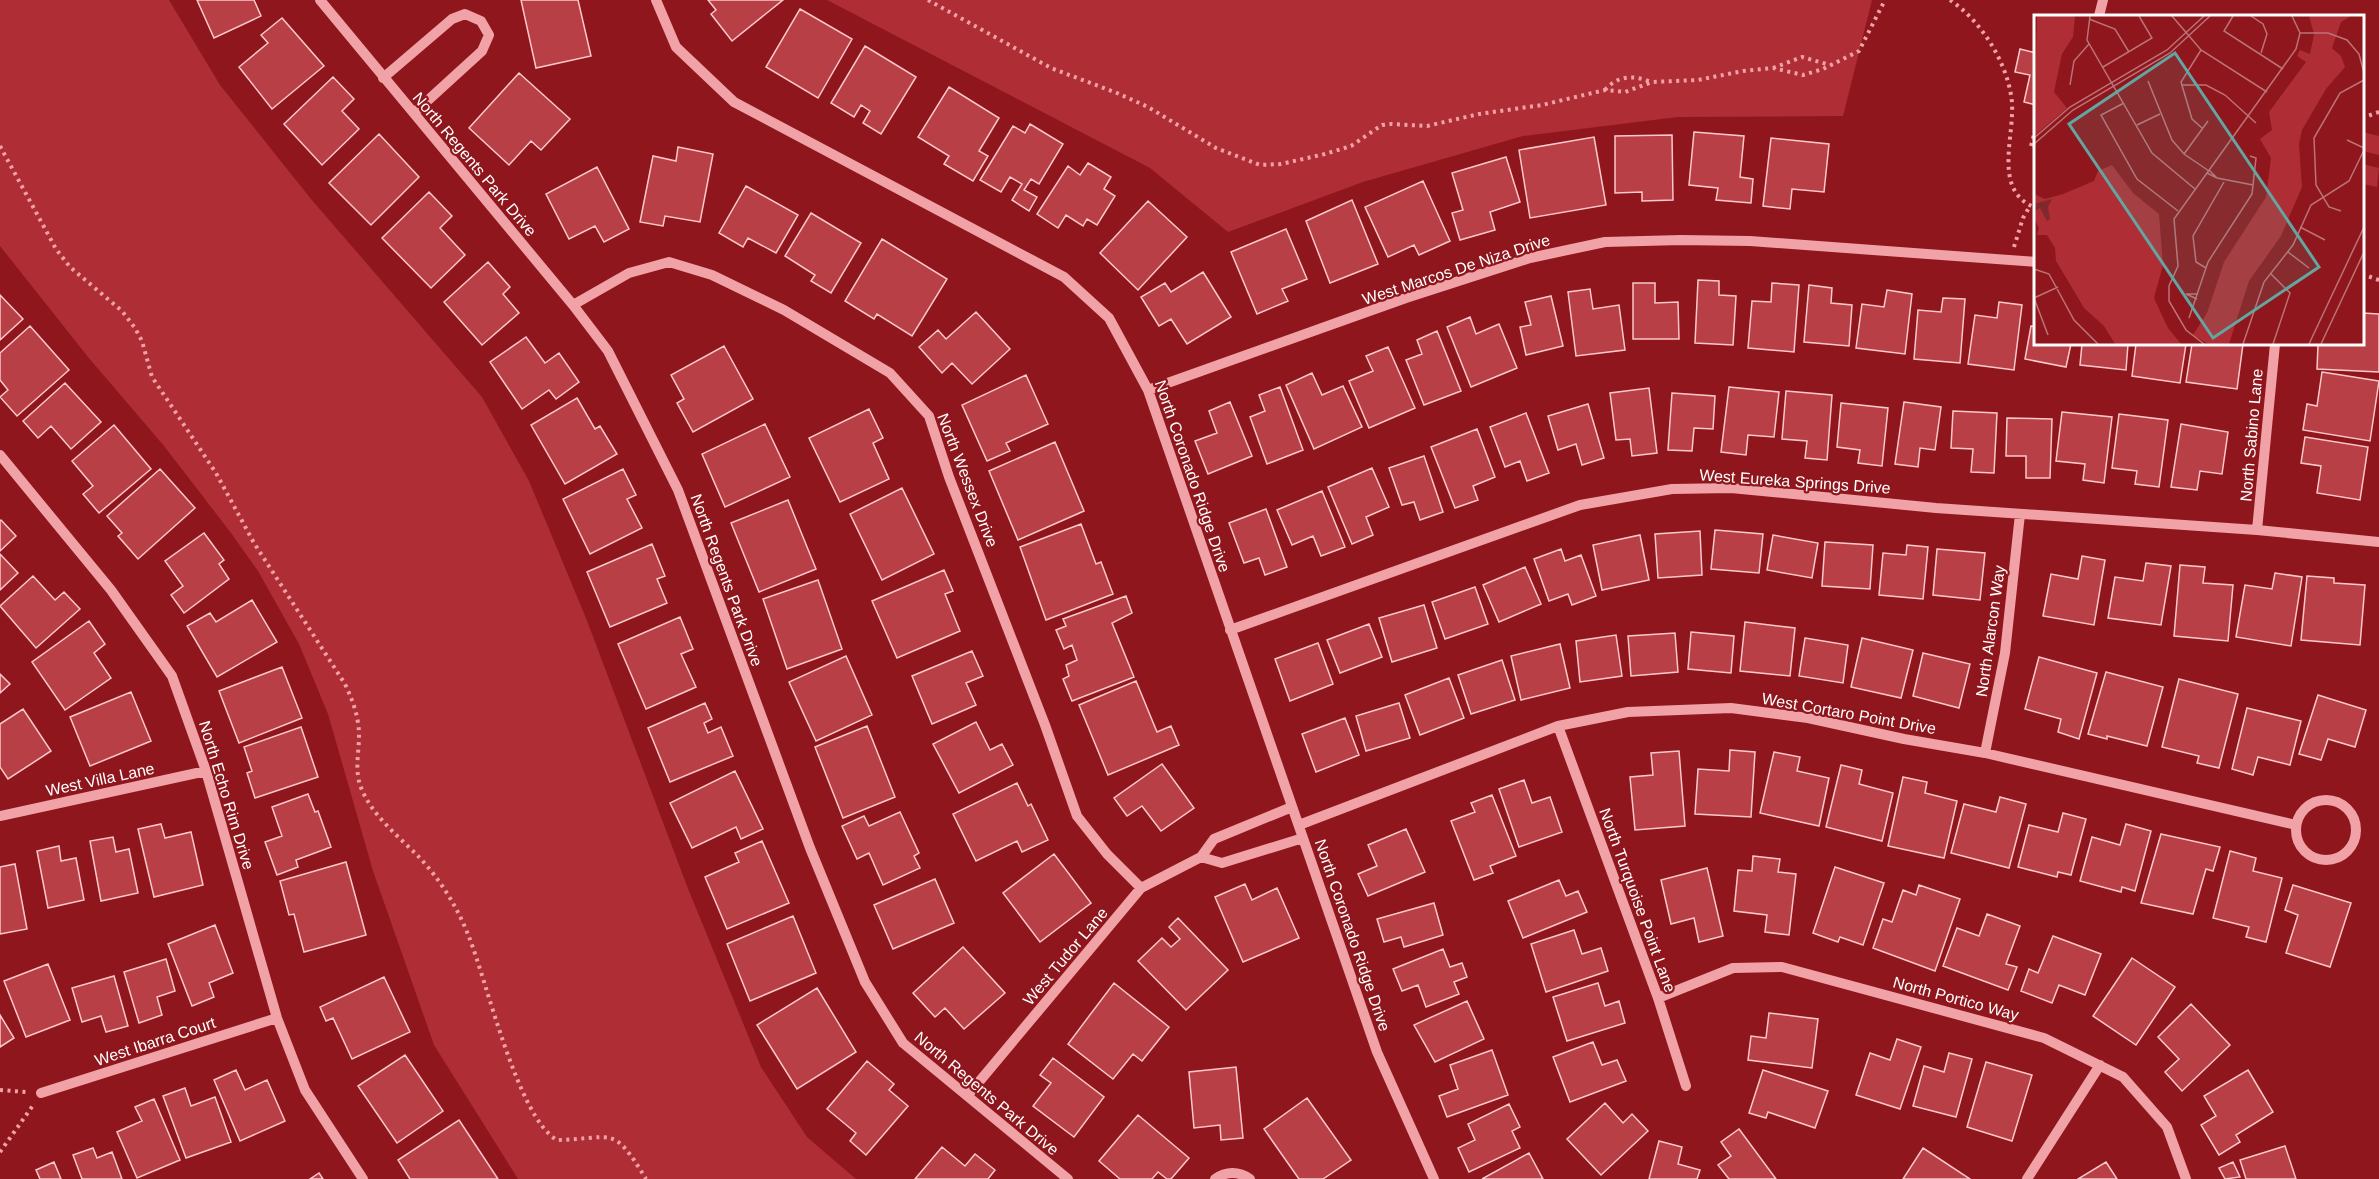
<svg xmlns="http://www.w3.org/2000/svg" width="2379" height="1179" viewBox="0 0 2379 1179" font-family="Arial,sans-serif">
<rect width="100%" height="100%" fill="#8e161c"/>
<!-- green -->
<path fill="#af2d34" d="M0,0h169l51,85 91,114 171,198 47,84 57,137 101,268 74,181 46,70 49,42h-338l-84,-134 -61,-174 -45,-157 -29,-70 -41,-73 -27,-38 -67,-87 -76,-89 -88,-111z
M827,0h1045l-29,116 -165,1 -155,19 -160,46 -135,50 -78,-64z
M2363,132l16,4v19l-16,-4z
M2363,164l16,4 -2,19 -14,-3z"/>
<!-- building -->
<path fill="#b73f45" stroke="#fbc8cc" stroke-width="1.5" d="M197,0h57l7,16 -47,22z
M521,0h57l13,56 -55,12z
M708,0h75l-51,41 -21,-27 5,-4z
M800,9l52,30 -34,59 -52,-31z
M282,18l42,48 -52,43 -33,-42 29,-24 -7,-8z
M865,46l51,31 -35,57 -18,-11 7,-12 -9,-6 -7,12 -23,-14z
M2020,49l16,4v52l-12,-3 6,-27 -15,-3z
M519,73l51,46 -29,31 -10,-9 -22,24 -40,-37z
M333,77l21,22 -12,12 17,18 -37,36 -38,-41z
M949,87l50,31 -20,33 9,5 -15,25 -29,-17 5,-8 -31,-19z
M1030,124l33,20 -24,40 -8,-5 -7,11 13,7 -8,14 -17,-11 10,-16 -12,-7 -9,15 -21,-12 33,-54 12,7z
M1694,132l50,4 -4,41 13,2 -2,24 -35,-3 2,-12 -29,-3z
M379,134l40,43 -48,48 -42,-42z
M1672,135l1,65 -31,1v-9l-27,1v-57z
M1594,137l12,68 -76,13 -11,-68z
M1771,138l58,6 -5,48 -32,-3 -2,20 -27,-3z
M678,147l35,7 -13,68 -35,-6 -2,10 -23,-4 13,-66 23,5z
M1506,157l14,45 -30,10 5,18 -35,10 -8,-27 11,-3 -11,-37z
M1088,163l23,14 -7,12 11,7 -18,29 -10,-6 -4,7 -17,-11 -8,13 -21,-14 31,-48 12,9z
M597,167l32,62 -25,13 -9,-16 -26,13 -23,-45z
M1423,181l27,60 -31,14 -5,-10 -26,12 -23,-50z
M746,186l52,29 -22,38 -28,-15 -5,9 -24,-14z
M429,192l23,24 -12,12 25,27 -34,33 -49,-50z
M1352,200l26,64 -48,19 -24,-62z
M1148,201l39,36 -49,53 -38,-37z
M811,213l50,30 -30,50 -20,-12 4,-6 -30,-19z
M1286,229l21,50 -25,10 6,12 -31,13 -26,-62z
M882,239l65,40 -35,57 -35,-22 -3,5 -29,-18z
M488,262l22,25 -7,7 16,19 -37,32 -38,-43z
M1203,272l28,45 -44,27 -16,-25 -12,7 -18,-29 24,-14 6,9z
M1698,280l21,1v14l17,1 -3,49 -38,-2z
M1633,283h22v20l23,-1 1,37h-46z
M1772,283l27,2 -5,67 -46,-4 4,-47 19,1z
M1809,285l23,3 -1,15 21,2 -3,41 -45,-4z
M1590,289l3,20 26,-4 6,45 -49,6 -8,-64z
M1887,290l25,4 -7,60 -49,-6 6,-44 22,3z
M0,295l23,24 -23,21z
M1551,296l12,50 -37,9 -6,-28 11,-2 -6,-23z
M1943,298l22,1 -5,64 -46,-4 4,-49 23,2z
M1999,302l23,3 -8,65 -46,-6 7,-49 22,3z
M976,312l34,37 -38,35 -20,-21 -10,10 -23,-26 19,-17 8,9z
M2362,313l17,1v58l-62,-3 1,-24 44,-1z
M1470,317l6,17 23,-10 18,44 -46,19 -24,-60z
M30,326l39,44 -52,46 -17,-19 8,-7 -8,-10v-27z
M2031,326l5,1v17h35l-5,23 -41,-8z
M1437,331l24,60 -37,14 -18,-45 16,-6 -5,-14z
M526,337l19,26 14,-10 20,29 -23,17 -7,-9 -27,19 -32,-47z
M2082,344h46l-2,26 -46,-5z
M2136,344h50l-6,39 -48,-7z
M2192,344h51l-6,45 -51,-7z
M724,346l29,53 -60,33 -16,-29 7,-4 -13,-24z
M1388,347l27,61 -46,20 -20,-47 24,-10 -7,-15z
M2322,372l57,9 -9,60 -67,-11 4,-26 10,2z
M1312,373l10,22 21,-9 19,41 -48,22 -28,-64z
M1026,375l22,49 -42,19 4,8 -23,10 -25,-56z
M65,383l36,39 -30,27 -20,-23 -13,12 -15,-17z
M1280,387l23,63 -36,14 -17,-47 15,-6 -6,-16z
M1729,387l50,5 -5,45 -26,-2 -2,20 -25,-3z
M1649,388l8,65 -25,3 -2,-17 -14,1 -6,-47z
M1786,391l46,4 -5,65 -22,-2 2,-17 -25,-2z
M1672,393l43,3 -2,33 -19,-1 -2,23 -24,-1z
M577,398l18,31 5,-3 17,28 -52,30 -34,-59z
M1230,402l22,54 -44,18 -13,-33 22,-8 -8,-22z
M1904,402l37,5 -6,43 -15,-2 -2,19 -23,-3z
M1841,403l47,5 -6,58 -24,-3 2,-13 -23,-3z
M1588,404l16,54 -22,7 -6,-21 -18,6 -10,-34z
M869,409l14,29 -10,5 16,36 -49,23 -31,-64z
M1953,411l44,2 -3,60 -23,-1 2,-23 -22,-1z
M2062,412l50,5 -8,66 -21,-3 2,-16 -29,-3z
M1526,413l23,60 -22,8 -7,-20 -15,6 -15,-40z
M2119,414l49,6 -9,67 -24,-3 2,-13 -25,-3z
M2007,418l45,1 -2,59h-24v-22h-20z
M765,424l25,53 -65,30 -23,-53z
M2181,424l47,8 -6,42 -22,-3 -3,19 -26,-3z
M114,425l37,44 -52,44 -16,-19 10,-8 -21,-25z
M1477,429l18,48 -22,9 5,14 -23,8 -24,-61z
M2305,437l63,10 -8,53 -43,-7 4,-27 -20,-3z
M1055,442l29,69 -66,29 -29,-69z
M1424,456l19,56 -23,8 -6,-18 -12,3 -13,-37z
M1372,468l17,39 -23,10 7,18 -21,9 -24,-57z
M160,469l35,39 -57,51 -20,-23 4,-3 -15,-17z
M623,469l13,26 -9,4 15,29 -52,26 -27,-55z
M902,488l32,66 -52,26 -32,-66z
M1322,491l23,56 -24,9 -8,-20 -21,9 -15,-35z
M788,500l28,69 -57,23 -28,-69z
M1266,509l21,58 -22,8 -6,-17 -15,5 -15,-40z
M1,520l15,16 -16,15v-30z
M1081,524l15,40 5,-2 12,32 -67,26 -26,-73z
M1715,530l48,4 -4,39 -48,-4z
M1700,531l2,44 -44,3 -3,-44z
M204,533l20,27 -5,4 10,15 -45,34 -13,-18 12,-9 -18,-25z
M1640,535l9,45 -47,10 -9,-45z
M1773,535l45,8 -6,35 -45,-8z
M1825,542l48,3 -3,44 -48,-3z
M652,544l13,32 -8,3 10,24 -57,24 -23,-55z
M1907,545l21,2 -5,52 -44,-4 4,-42 23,2z
M1561,549l4,12 16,-6 15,41 -24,9 -4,-11 -19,7 -15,-42z
M1937,549l48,4 -5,47 -47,-5z
M0,554l18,19 -18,17z
M2082,556l23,4 -11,65 -51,-9 8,-42 27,5z
M2146,563l25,3 -10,59 -53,-7 7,-41 28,4z
M2180,565l25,2 -2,16 30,2 -5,56 -54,-5z
M1525,567l16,37 -42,18 -16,-37z
M944,570l9,21 -8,3 15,37 -63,27 -25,-57z
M2275,573l27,4 -11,69 -55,-9 9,-52 27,4z
M33,576l22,24 9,-8 16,17 -44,39 -36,-42z
M2307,576l27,2v5l31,2 -5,60 -59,-5z
M818,580l24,69 -55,20 -24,-70z
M1475,587l13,37 -43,15 -13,-37z
M1126,596l6,17 -20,10 22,54 -62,24 -9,-22 6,-3 -3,-11 11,-5 -5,-15 -8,4 -8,-19 10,-4 -3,-7z
M252,600l25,42 -60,35 -30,-51 23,-13 6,9z
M1424,605l13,43 -45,14 -13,-44z
M680,617l13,32 -12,5 15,33 -50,22 -28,-65z
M89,621l16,23 -11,9 17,25 -46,32 -33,-48z
M1745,622l50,6 -5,48 -50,-5z
M1369,624l13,33 -42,16 -13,-33z
M1691,632l43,4 -3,37 -43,-4z
M1675,633l3,39 -47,4 -3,-40z
M1616,635l6,41 -42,6 -4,-41z
M1805,638l43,7 -5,38 -44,-7z
M1862,638l51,12 -12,48 -50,-11z
M1318,643l15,41 -43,17 -15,-42z
M1560,644l10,44 -49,12 -10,-44z
M972,651l11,25 -17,7 10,22 -44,19 -20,-48z
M1923,653l47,11 -11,44 -46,-12z
M846,656l26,59 -56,26 -27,-59z
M2039,657l58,16 -18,66 -21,-7 3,-13 -36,-10z
M1502,660l13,40 -44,14 -13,-39z
M282,667l20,51 -63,25 -20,-52z
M2106,672l57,15 -16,59 -40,-10v3l-19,-5z
M0,674l10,10 -10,9z
M1449,678l15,40 -44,17 -15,-40z
M2179,679l59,15 -19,74 -22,-5 2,-7 -37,-9z
M1136,681l21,51 14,-6 8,19 -71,30 -29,-70z
M131,692l20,49 -61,25 -20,-49z
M2318,695l48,15 -11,37 -27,-8 -7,21 -22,-6z
M705,703l7,16 -8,4 4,10 13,-6 12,29 -63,26 -22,-54z
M1399,703l11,35 -44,13 -10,-35z
M2247,708l54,13 -11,44 -32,-8 -5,18 -21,-6z
M23,709l28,42 -43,28 -8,-12v-43z
M1345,718l14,37 -43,17 -14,-38z
M976,722l14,28 12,-6 11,21 -54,28 -26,-49z
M867,726l28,71 -52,21 -28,-71z
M301,727l17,50 -63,21 -8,-25 5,-2 -8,-24z
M1730,750l25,2 -4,65 -56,-3 3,-45 31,2z
M1679,751l6,75 -50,4 -5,-53 23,-2 -2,-22z
M1774,752l26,5 -3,14 32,7 -10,48 -59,-13z
M1162,764l32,44 -33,23 -19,-25 -15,10 -13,-18z
M1841,765l21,5 -3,14 34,9 -11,48 -56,-14z
M735,771l28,58 -22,10 -5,-12 -44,21 -22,-45z
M1903,777l24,5 -2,11 32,8 -13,57 -56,-12z
M1524,780l8,23 18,-6 12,35 -43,15 -20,-58z
M1017,783l11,23 3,-2 17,36 -26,12 -5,-11 -41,20 -23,-47z
M308,794l7,18 3,-1 13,36 -35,13 2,7 -21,8 -12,-33 17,-6 -10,-29z
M1492,795l24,61 -26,10 3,7 -19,7 -23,-59 24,-9 -4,-9z
M2000,797l26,7 -17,64 -58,-15 13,-49 32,8z
M900,812l19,41 -5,3 6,12 -37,17 -14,-32 -12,6 -15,-33 22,-10 5,10z
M2063,813l23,6 -15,56 -13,-3 -1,5 -39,-10 11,-42 29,7z
M161,824l4,14 26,-6 12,53 -49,12 -16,-68z
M2126,824l25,7 -16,60 -13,-4 -1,5 -41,-11 12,-44 28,8z
M1406,829l19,43 -57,24 -10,-22 19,-8 -9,-21z
M2161,834l59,13 -7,24 -7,-2 -13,45 -52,-11z
M113,837l3,15 13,-3 9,44 -37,8 -11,-60z
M762,841l27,62 -62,26 -22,-52 34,-15 -4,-9z
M59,846l2,15 15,-3 8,42 -36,8 -11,-57z
M2230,851l26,7 -3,13 29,7 -16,64 -20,-5 3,-10 -36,-9z
M1054,854l37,49 -51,39 -37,-49z
M1753,856l27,3 -2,13 18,2 -7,61 -24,-3 2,-17 -33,-4 4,-41 14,1z
M346,862l20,73 -62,17 -10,-38 -5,1 -9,-34z
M15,864l12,65 -27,5v-67z
M1835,867l49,16 -21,62 -23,-8 -2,5 -25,-9z
M1707,868l16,68 -24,6 -5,-24 -23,6 -10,-44z
M935,879l19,44 -61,26 -19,-44z
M1559,880l7,16 12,-5 9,21 -64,26 -15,-37z
M1245,884l7,16 25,-12 22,50 -56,24 -28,-65z
M1919,885l41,14 -25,72 -62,-23 10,-29 9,3 11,-32 13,5z
M2293,885l58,18 -21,64 -44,-14 12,-38 -13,-5z
M1434,903l9,32 -39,12 -3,-10 -17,5 -7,-23z
M1987,914l33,12 -14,38 11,3 -9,23 -65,-24 14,-38 22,8z
M793,916l23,57 -66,28 -23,-57z
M1178,918l50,52 -42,40 -48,-49 24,-23 9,9 9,-8 -11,-12z
M215,925l18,48 -24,10 5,14 -22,9 -24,-62z
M1574,930l8,24 19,-6 7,23 -62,21 -15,-48z
M2053,936l48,18 -16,41 -26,-10 -7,18 -31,-12 8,-22 9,4z
M963,947l42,46 -41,36 -19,-21 -10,9 -22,-24z
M1443,949l7,18 12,-4 5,14 -13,5 5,12 -33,13 -8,-22 -16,6 -9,-22z
M2132,958l43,29 -39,58 -43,-29z
M166,959l9,32 -18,6 5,18 -23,8 -15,-51z
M48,964l22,56 -44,17 -22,-56z
M114,976l14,50 -22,6 -5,-16 -19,6 -10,-34z
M384,977l26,55 -58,27 -19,-41 -7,3 -6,-14z
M1114,983l55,44 -27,34 -9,-7 -20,25 -45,-35z
M1598,983l7,23 14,-5 6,22 -58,18 -14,-44z
M817,988l39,64 -59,37 -40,-64z
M1467,1001l17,38 -49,23 -21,-37z
M2191,1004l39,41 -48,46 -17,-19 14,-13 -21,-22z
M1769,1013l49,6 -6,49 -64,-8 3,-24 15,2z
M0,1015l14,23 -14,9z
M1897,1039l24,8 -21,62 -44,-14 14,-42 20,7z
M1593,1042l9,23 15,-5 9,21 -56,21 -17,-45z
M1492,1050l16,45 -61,22 -8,-21 19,-7 -8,-24z
M1949,1053l23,6 -16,58 -43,-11 11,-40 20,6z
M405,1055l38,56 -46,32 -39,-57z
M1053,1058l51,39 -30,40 -41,-31 18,-23 -11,-8z
M867,1061l27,23 -5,6 19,16 -42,49 -16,-14 6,-8 -29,-24z
M1986,1062l46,13 -20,66 -45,-14z
M1236,1067l7,71 -22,2 -1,-15 -26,3 -5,-56z
M236,1070l9,20 22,-10 18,41 -45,20 -26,-61z
M1763,1070l65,21 -13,37 -47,-16 -2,6 -17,-5z
M2248,1070l25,42 -37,23 4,7 -21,13 -18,-30 15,-9 -12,-20z
M185,1088l6,18 24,-9 16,45 -45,16 -23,-62z
M1307,1098l44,62 -28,19h-24l-35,-50z
M154,1099l26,61 -43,18 -20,-46 25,-11 -7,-14z
M1605,1103l18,20 9,-9 16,17 -47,44 -34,-36z
M1509,1104l11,23 -8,4 8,17 -51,24 -11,-24 17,-8 -7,-16z
M1138,1115l51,43 -18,21h-4l-9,-7 -6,7h-32l-21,-18z
M459,1120l39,59h-88l-12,-19z
M1739,1129l37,50h-47l-11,-14 13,-9 -10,-14z
M1659,1141l23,6 -4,17 22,6 -3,9h-48z
M2285,1146l11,33h-50l-6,-19z
M942,1147l23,19 10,-12 20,16 -7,9h-73z
M93,1148l4,10 15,-6 10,27h-40l-9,-24z
M1923,1148l47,31h-67z
M1529,1153l14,26h-61z
M54,1162l7,17h-21l-4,-9z
M2106,1162l11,17h-39z
M2233,1162l7,15 -15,2 -6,-11z
M319,1173l4,6h-13z"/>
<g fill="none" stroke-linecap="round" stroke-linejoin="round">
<!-- path -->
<path stroke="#f0a2a7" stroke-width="4" stroke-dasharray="3 4.5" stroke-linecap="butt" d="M928,0l123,68 66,25 31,14 68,41 44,17 21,-1 44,-10 26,-8 31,-21 9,-1 36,2 52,-12 63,-9 63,-15 20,2 27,-10 46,-2 45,-9 30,-3 30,7 20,-6 36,-18 26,-51
M1950,0c30,20 55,59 61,95 7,36 -22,95 25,113
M1773,68l29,-11 28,8
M1605,90c13,-15 29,-15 46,-8
M2362,118l17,-6
M0,146l56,103 14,18 52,44 13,17 7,13 10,36 64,96 38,70 91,141c6,13 11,25 13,39 4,23 -6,45 4,67 11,26 37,47 56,66 22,23 40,52 51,81 18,45 49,181 88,203 57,-1 55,-17 89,39
M2031,146l5,-19
M2014,247l9,-29 7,-12
M2362,274l17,6
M0,1090l26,2
M0,1152l34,-48"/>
<!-- minor -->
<path stroke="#f0a2a7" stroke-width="10" d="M320,0l253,305 35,46 70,139 132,358 55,134 38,61 165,136
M656,0l20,47 58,55 330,175 45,41 39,72 229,662 57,127
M2099,16l4,-16
M383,78l69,-59 13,-5 16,7 8,14 -7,16 -68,62
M573,305l56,-32 40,-11 43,13 72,35 106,63 39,43 20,61 96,248 32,91 30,38 34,34
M1148,390l258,-92 124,-40 75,-16 76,-2 69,1 286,21
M0,455l111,135 61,86 34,95 71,247 28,72 58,89
M2257,530l18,-186
M1230,630l350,-125 92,-16 59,-1 205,20 321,22 122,12
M1558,726l100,272 28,88
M1985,753l20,-100 15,-139
M2296 830a30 30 0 1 1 60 0a30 30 0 1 1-60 0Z
M1292,807l-78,32 -13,18 21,6 81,-25
M0,816l206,-45
M1299,825l259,-99 70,-14 103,-4 77,10 96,21 81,14 311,72
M1658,998l75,-30 49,-1 262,71 79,39 44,50 19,52
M41,1093l236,-75
M968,1095l173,-207 60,-31
M1215,1179c11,-8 24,-8 35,0
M2027,1179l73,-114"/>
</g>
<g text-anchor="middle" stroke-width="4.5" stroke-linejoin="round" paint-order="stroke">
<!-- street labels -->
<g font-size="16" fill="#fff" stroke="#8e161c">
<text transform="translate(475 164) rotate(50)" y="6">North Regents Park Drive</text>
<text transform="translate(1456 269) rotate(-18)" y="6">West Marcos De Niza Drive</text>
<text transform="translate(2251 435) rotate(-85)" y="6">North Sabino Lane</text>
<text transform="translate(1193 476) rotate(71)" y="6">North Coronado Ridge Drive</text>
<text transform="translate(968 480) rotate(69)" y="6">North Wessex Drive</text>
<text transform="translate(1795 481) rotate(4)" y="6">West Eureka Springs Drive</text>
<text transform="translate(727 580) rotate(70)" y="6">North Regents Park Drive</text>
<text transform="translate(1990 631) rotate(-82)" y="6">North Alarcon Way</text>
<text transform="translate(1849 713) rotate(10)" y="6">West Cortaro Point Drive</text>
<text transform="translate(100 779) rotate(-12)" y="6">West Villa Lane</text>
<text transform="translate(227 795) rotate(73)" y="6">North Echo Rim Drive</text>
<text transform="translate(1638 900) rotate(70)" y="6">North Turquoise Point Lane</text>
<text transform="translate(1353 935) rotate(71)" y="6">North Coronado Ridge Drive</text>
<text transform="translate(1065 956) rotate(-50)" y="6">West Tudor Lane</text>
<text transform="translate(1956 998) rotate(15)" y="6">North Portico Way</text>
<text transform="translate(155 1041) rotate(-18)" y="6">West Ibarra Court</text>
<text transform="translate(987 1093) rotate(40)" y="6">North Regents Park Drive</text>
</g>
</g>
<!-- overview -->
<g transform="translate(2034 15)">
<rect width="330" height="330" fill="#8e161c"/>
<path d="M3,1h38l-2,21 -11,17 -8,38 13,16 -33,28zM275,1h42l-10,6 -9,26 9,8 4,11 -19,22 -24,41 -3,14 3,43 -21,49 -32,45 -20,63h-21l-15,-9 14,-22 17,-51 42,-65 5,-39 -11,-19 12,-9 -3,-18 37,-50 -9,-6 3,-6 10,4 4,-20zM78,150l21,28 26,21 4,51 -9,33 14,30 13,16h-66l-11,-18 -20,-18 -28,-47 -1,-13 -8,-13h-10l2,-7 -5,-10v-24l11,5 18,-5 31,-13 4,-10z" fill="#af2d34"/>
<path d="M18,184l-4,8 2,12 -3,2 -7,-13 -6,3v-7z" fill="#81282c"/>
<path fill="none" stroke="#bb7377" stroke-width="1.5" d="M56,1l-3,24 65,113 43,36M138,1l29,34 66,42M199,1l-9,15 59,38M217,1l12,8 4,10 -6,19M55,4l26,10 14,23M266,18h28l19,7 12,14 5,19M167,35l-20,32 11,37 10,9M69,52l49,-29 -13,-22M114,66l24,59 12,14 25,17M36,70l4,-24 15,-17M147,70h25l19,10 31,28M90,88l-23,12 36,64 41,32M103,110l23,-11M0,123l36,-31 97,-57 37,-34M313,125l17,8M0,129l39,-34 97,-57 40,-37M150,139l24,-33M173,158l10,5 -8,-8M183,163l36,7M307,196l-12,-4 -13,-22 -2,-47 26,-45 24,-13M266,212l25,13M254,237l21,16M172,253l-10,-6 -3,-26 31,-54M0,254l15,5 25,46 24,24M236,258l20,20 -17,51M0,283l14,37M0,283l24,-11M163,284l-11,-5h12M155,303l19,-56 44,-68 4,-36 -6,-2M170,329l-18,-14 -17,-29v-15l9,-20 -4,-47 122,-170 4,-16 -8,-17M209,329l21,-62 29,-37 18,-40 38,-24 15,-31M275,329l55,-117M287,329l43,-92"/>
<path fill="#63a6a1" fill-opacity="0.15" stroke="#63a6a1" stroke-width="3" d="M141,38l144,214 -106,71 -144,-214z"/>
<rect width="330" height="330" fill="none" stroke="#fff" stroke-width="3"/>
</g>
</svg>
